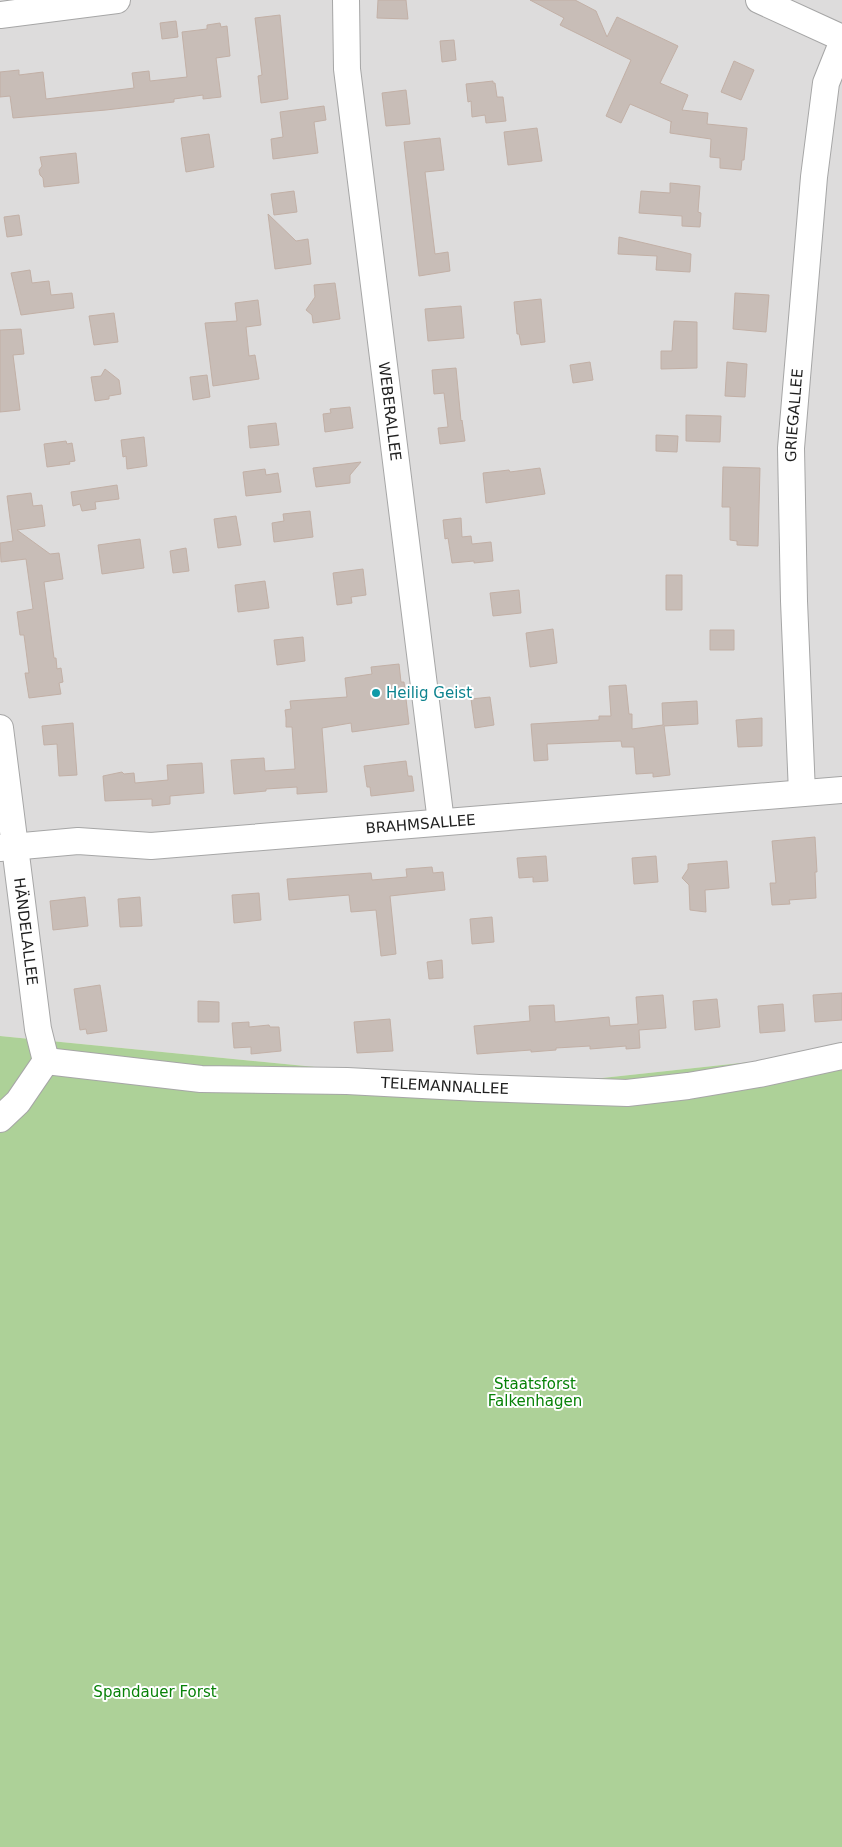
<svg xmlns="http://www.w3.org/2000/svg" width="842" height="1847" viewBox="0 0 842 1847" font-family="'DejaVu Sans',sans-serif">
<rect width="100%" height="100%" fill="#f0ebe4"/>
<!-- residential -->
<path fill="#dddcdc" d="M0,0h842v1052l-323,35 -519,-51z"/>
<!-- forest -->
<path fill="#add198" d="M0,1036l519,51 323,-35v795h-842z"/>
<!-- building -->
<path fill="#c8bdb7" stroke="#c2b0a6" d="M378,0h28l2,19 -31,-1z
M530,0h45l21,11 11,26 10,-20 61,29 -18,37 28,12 -6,15 26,3 -1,11 40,4 -3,32h-2l-1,10 -21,-2v-10l-10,-1 1,-18 -41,-6 1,-11h1l-42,-18 -9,19 -15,-7 25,-56 -71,-35 4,-7z
M280,15l8,84 -27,4 -3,-27 4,-1 -7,-57z
M176,21l2,16 -16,2 -2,-16z
M220,23l1,4 6,-1 3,30 -14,2 5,39 -18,2v-4l-29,4v3l-68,8 -93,8 -3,-22 -10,1v-25l19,-2v5l24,-3 3,27 88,-11 -2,-15 17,-2 1,10 37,-4 -5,-45 25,-3v-4z
M454,40l2,20 -14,2 -2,-21z
M734,61l20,9 -13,30 -20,-8z
M493,81v2h2l2,14h6l3,24 -20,2 -1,-8 -13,2 -1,-16 -3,1 -2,-18z
M406,90l4,34 -24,2 -4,-33z
M324,106l2,14 -12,2 4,31 -45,6 -2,-20 12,-2 -3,-25z
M537,128l5,33 -34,4 -4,-33z
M209,134l5,33 -28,5 -5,-34z
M440,138l4,32 -19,2 10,82 13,-2 2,19 -31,5 -15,-134z
M76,153l3,30 -35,4 -1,-9 -3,-3 -1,-5 3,-4 -2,-9z
M670,183l30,3 -2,26 3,1 -1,14 -18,-1v-10l-43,-3 2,-22 29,2z
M294,191l3,21 -23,3 -3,-21z
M268,214l28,27 12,-2 3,25 -36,5z
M19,215l3,20 -15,2 -3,-20z
M619,237l72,17 -1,18 -34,-2 1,-14 -39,-2z
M30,270l2,13 17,-2 2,14 21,-2 2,15 -53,7 -10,-42z
M335,283l5,36 -27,4 -1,-8 -6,-5 9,-13 -1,-12z
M735,293l34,2 -3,37 -33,-3z
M541,299l4,43 -24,3 -2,-11h-2l-3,-32z
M258,300l3,25 -15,2 3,29 6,-1 4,24 -46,7 -8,-63 32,-2 -2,-18z
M461,306l3,32 -36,3 -3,-32z
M114,313l4,29 -24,3 -5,-29z
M674,321l23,1v46l-36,1v-18h11z
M21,329l3,25 -11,1 7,55 -20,2v-82z
M590,362l3,18 -20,3 -3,-18z
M727,362l20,2 -2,33 -20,-1z
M456,368l5,53 1,-1 3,21 -25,3 -2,-16 10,-1 -4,-34 -10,1 -2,-24z
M105,369l14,11 2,14 -12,2v3l-14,2 -4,-24 10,-1z
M207,375l3,22 -17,3 -3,-23z
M350,407l3,21 -28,4 -2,-18 8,-1 -1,-4z
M686,415l35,1 -1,26 -34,-1z
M276,423l3,22 -29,3 -2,-22z
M656,435l22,1 -1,16 -21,-1z
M144,437l3,29 -20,3 -1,-13 -3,1 -2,-17z
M66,441l1,3 5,-1 3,18 -6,1 1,2 -23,3 -3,-23z
M361,462l-11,13v8l-34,4 -3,-19z
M723,467l37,1 -2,78 -21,-1v-4l-7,-1v-33h-8z
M540,468l5,26 -59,9 -3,-30 26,-3 1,2z
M265,469l1,6 12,-2 3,19 -35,4 -3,-24z
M117,485l2,14 -24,3 1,7 -14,2 -2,-7 -7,2 -2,-14z
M31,493l2,13 9,-1 3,21 -28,4 33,24 9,-1 4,26 -19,3 10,76h2l1,11 4,-1 2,14 -4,1 2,11 -32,4 -4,-25h4l-5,-38h-4l-3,-23 16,-3 -7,-50 -25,3 -1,-19 13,-2 -6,-45z
M310,511l3,26 -39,5 -2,-19 12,-2 -1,-7z
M236,516l5,29 -23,3 -4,-29z
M461,518l1,19 9,-1 1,8 19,-2 2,19 -19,2v-2l-22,2 -4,-25 -3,1 -2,-19z
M140,539l4,29 -42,6 -4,-29z
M186,548l3,23 -16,2 -3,-22z
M363,569l3,26 -15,2 1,6 -15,2 -4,-32z
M666,575h16v35h-16z
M265,581l4,27 -31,4 -3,-27z
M519,590l2,23 -28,3 -3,-23z
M553,629l4,34 -27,4 -4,-34z
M710,630h24v20h-24z
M303,637l2,24 -28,4 -3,-25z
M399,664l2,18h3l5,42 -57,8 -1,-9 -29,5 5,64 -30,2v-7l-31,2v2l-32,3 -3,-34 33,-2 1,13 30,-2 -3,-42h-6v-9l-1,-8 6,-1 -1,-8 57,-4 -2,-19 27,-4 -1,-7z
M626,685l3,29h3v15l31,-4 -1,-22 35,-2 1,23 -34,2 6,49 -17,2v-4l-17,1 -2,-27h-12l-1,-6 -74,3 1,16 -14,1 -3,-37 68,-4v-4h12l-2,-30z
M490,697l4,28 -19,3 -4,-29z
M762,718v28l-24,1 -2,-27z
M73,723l4,52 -18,1 -2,-32 -13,1 -2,-19z
M406,761l2,15h4l2,15 -43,5 -1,-9h-3l-3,-21z
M202,763l2,30 -34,3v8l-18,2v-7l-47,2 -2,-25 19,-4 2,2 10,-1 1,10 33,-3 -1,-15z
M815,837l2,35h-2l1,26 -27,2 1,4 -18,1 -2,-22h6l-4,-42z
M546,856l2,25 -15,1v-5l-14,1 -2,-20z
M656,856l2,26 -24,2 -2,-26z
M727,861l2,27 -24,2 1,22 -16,-2 -1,-25 -7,-7 6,-9v-5z
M432,867l1,6 10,-1 2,18 -55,6 6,58 -15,2 -5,-46 -25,2 -2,-17 -60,5 -2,-21 84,-6 1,7 35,-3 -1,-8z
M259,893l2,27 -27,3 -2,-28z
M85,897l3,29 -35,4 -3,-29z
M140,897l2,29 -22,1 -2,-28z
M492,917l2,25 -22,2 -2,-25z
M442,960l1,18 -14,1 -2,-17z
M100,985l7,46 -20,3 -1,-5 -6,1 -6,-41z
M842,993v27l-27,2 -2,-27z
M663,995l3,33 -27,2 1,18 -14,1v-3l-36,3v-3l-34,2v2l-25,2v-2l-54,4 -3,-28 56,-5 -1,-15 25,-1 1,17 54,-5 1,9 28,-2 -2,-27z
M717,999l3,28 -25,3 -2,-29z
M198,1001l21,1v20h-21z
M783,1004l2,27 -25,2 -2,-27z
M390,1019l3,32 -36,2 -3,-31z
M249,1022v5l20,-2 1,2h9l2,24 -30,3v-7l-17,1 -2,-25z"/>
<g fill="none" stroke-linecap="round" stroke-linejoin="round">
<defs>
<g id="minor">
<path id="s1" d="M346,0l1,69 94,753"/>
<path d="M759,0l83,38"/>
<path d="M0,15l117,-15"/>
<path id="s2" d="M0,728l38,301 8,32 -28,41 -18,17"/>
<path id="s3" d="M802,793l-8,-192 -3,-153 23,-271 12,-94 16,-40"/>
<path id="s4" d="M0,848l78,-7 73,5 691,-56"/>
<path id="s5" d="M46,1061l155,18 146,2 132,7 148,5 61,-7 71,-12 83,-18"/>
</g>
</defs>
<!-- minor casing -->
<use href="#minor" stroke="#a6a6a6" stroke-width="28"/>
<!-- minor -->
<use href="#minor" stroke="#fff" stroke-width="26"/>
</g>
<!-- markers -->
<circle fill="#0f9aa8" stroke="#fff" stroke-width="2" cx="376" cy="693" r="5"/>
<g text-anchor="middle" stroke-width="4" stroke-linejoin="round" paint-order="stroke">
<!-- street labels -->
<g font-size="15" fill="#1f1f1f" stroke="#fff">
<text dy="5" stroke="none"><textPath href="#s1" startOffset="414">WEBERALLEE</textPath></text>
<text dy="5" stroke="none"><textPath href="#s3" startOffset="378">GRIEGALLEE</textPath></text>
<text dy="5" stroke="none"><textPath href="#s4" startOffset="422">BRAHMSALLEE</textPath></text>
<text dy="5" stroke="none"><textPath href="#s2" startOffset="205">HÄNDELALLEE</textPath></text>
<text dy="5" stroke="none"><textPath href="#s5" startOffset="400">TELEMANNALLEE</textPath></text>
</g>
<!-- culture labels -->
<g font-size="15" fill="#0d838f" stroke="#fff" text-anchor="start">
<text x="386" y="698">Heilig Geist</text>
</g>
<!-- park labels -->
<g font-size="15" fill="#088208" stroke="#fff">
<text x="535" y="1389">Staatsforst<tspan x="535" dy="17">Falkenhagen</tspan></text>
<text x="155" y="1697">Spandauer Forst</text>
</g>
</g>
</svg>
